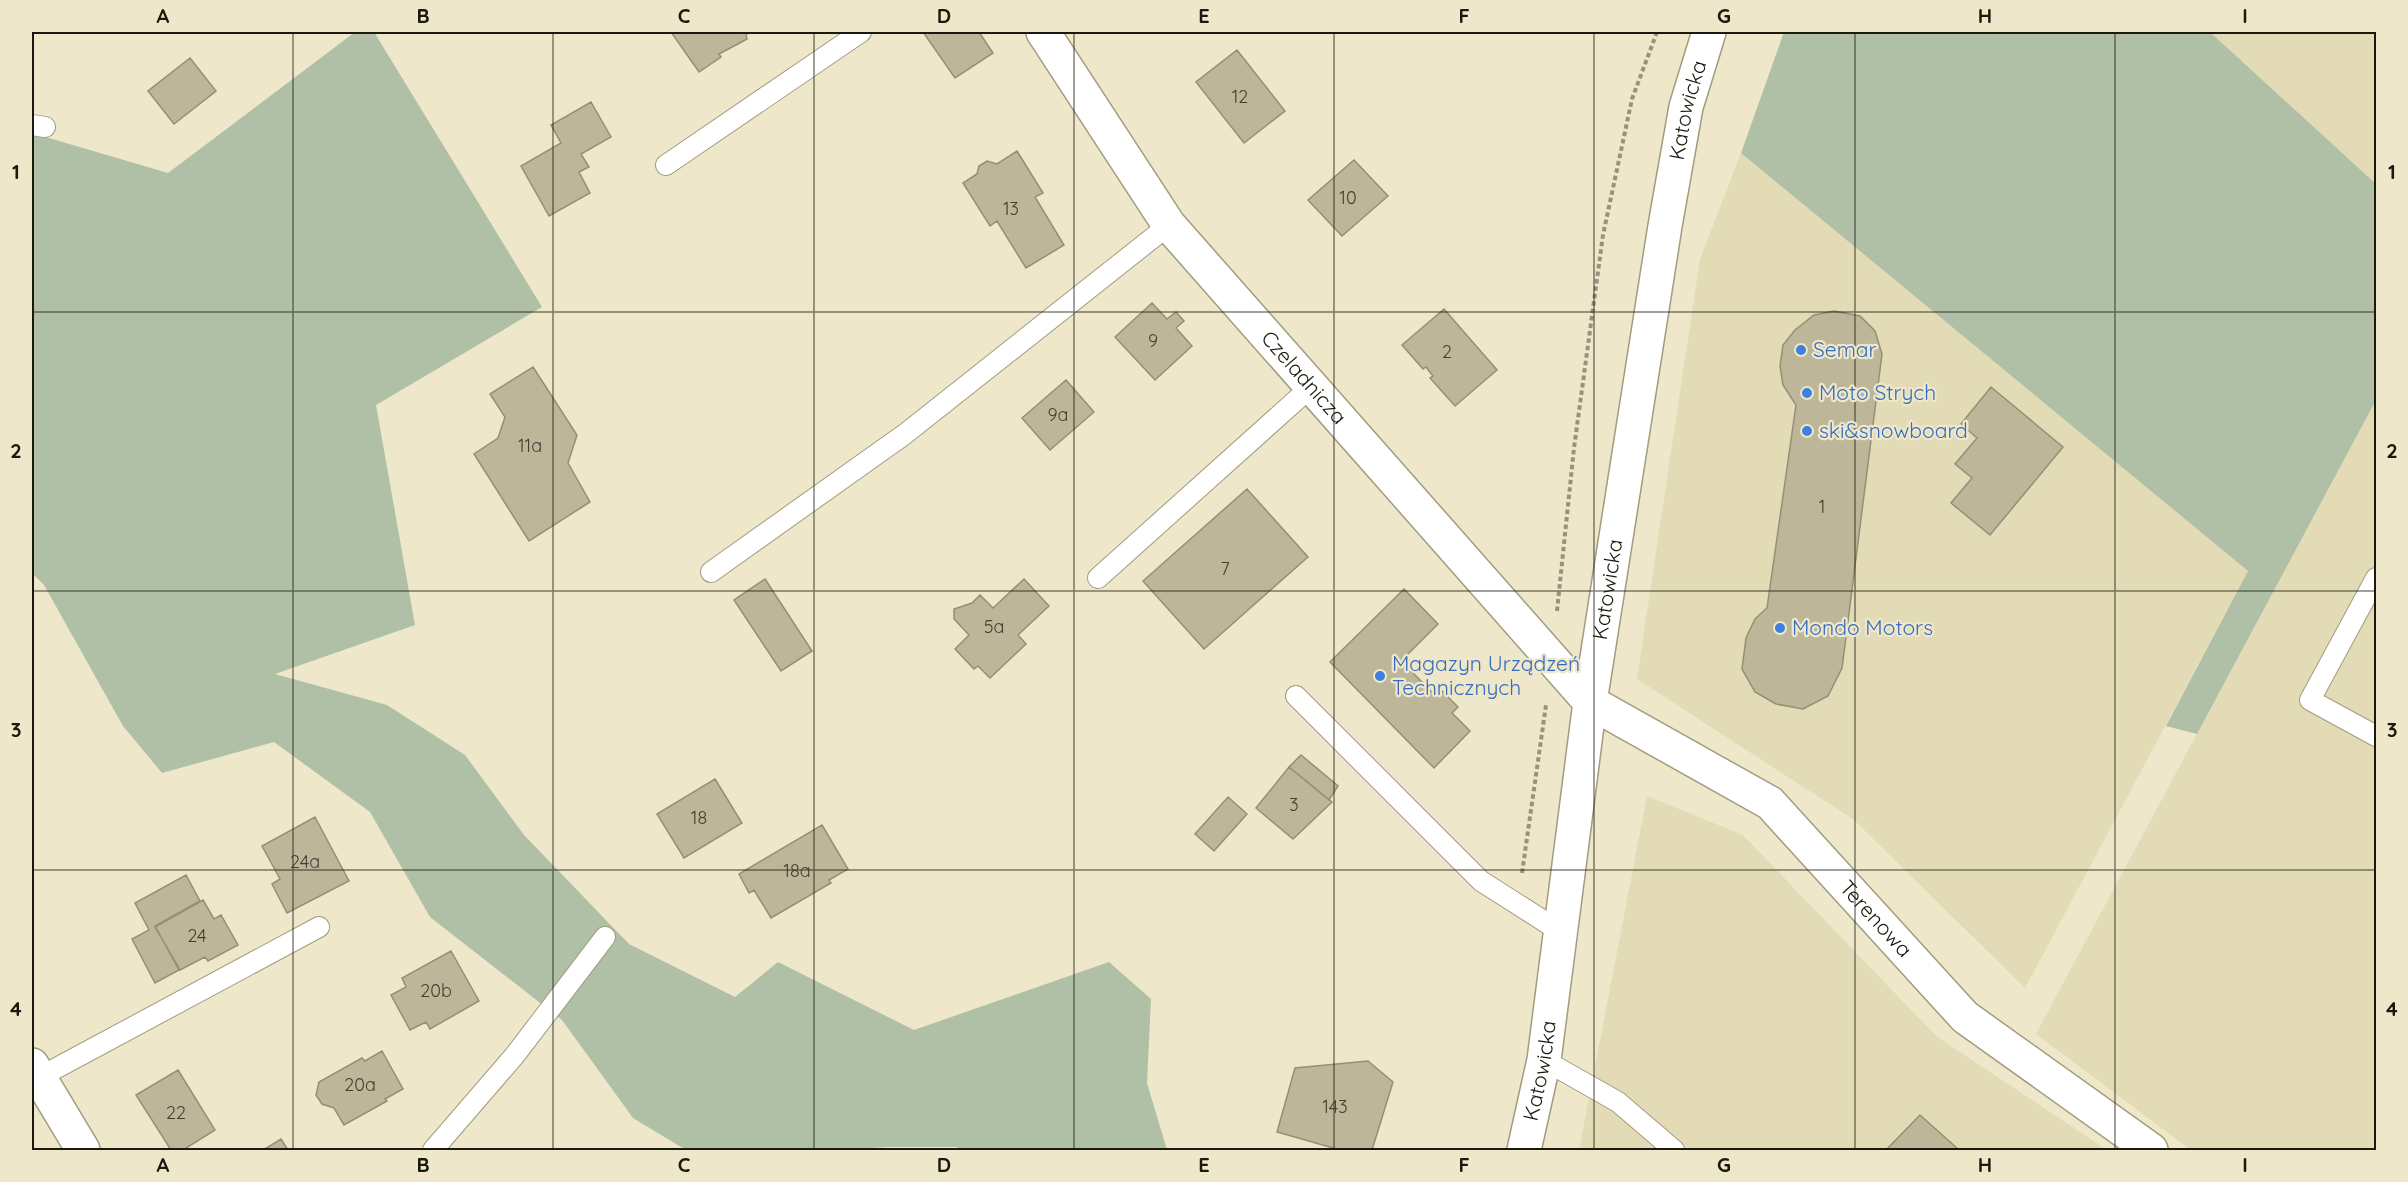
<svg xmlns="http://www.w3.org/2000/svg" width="2408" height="1182" viewBox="0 0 2408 1182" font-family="Quicksand,sans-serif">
<rect width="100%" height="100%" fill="#eee7c9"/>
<!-- built -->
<path fill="#e3dab6" d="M2210,32h166v152z
M1741,153l507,418 -223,417 -171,-168 -217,-141 63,-420z
M2376,400v750h-185l-155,-116z
M1647,796l96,39 193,201 171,114h-528z"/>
<!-- green -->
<path fill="#b0c0a6" d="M355,32h19l168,275 -166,98 39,220 -140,49 112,31 78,50 59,80 105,109 106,53 43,-35 136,68 195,-68 42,37 -4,84 20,67h-203l-8,-3h-68l-51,3h-151l-53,-32 -71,-98 -132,-103 -60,-105 -96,-70 -112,31 -39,-47 -79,-141 -12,-12v-440l136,40z
M1784,32h426l166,152v216l-179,334 -31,-8 82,-155 -507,-418z"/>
<!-- building -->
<path fill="#bdb699" stroke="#968f73" stroke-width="1.5" d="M671,32h79l-4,3 1,4 -28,15 2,3 -22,15z
M923,32h56l14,21 -38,25z
M1237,50l48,61 -41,32 -48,-61z
M190,58l26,33 -42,33 -26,-33z
M591,102l20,35 -30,17 8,13 -10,5 11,21 -41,23 -28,-50 40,-23 -10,-18z
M1017,151l26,42 -8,4 29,48 -38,23 -29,-47 -7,5 -27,-43 14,-9 2,-8 8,-5 10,3z
M1354,160l34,36 -46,40 -34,-36z
M1152,303l15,16 9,-7 8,9 -8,7 16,18 -37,34 -40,-43z
M1444,309l53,61 -42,36 -25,-28 3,-2 -7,-9 -3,2 -21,-24z
M1834,311l26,5 15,15 7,23 -40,314 -14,28 -25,13 -27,-5 -21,-12 -13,-23 4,-31 9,-19 12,-11 29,-203 -13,-20 -3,-19 3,-21 12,-15 19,-15z
M533,367l44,68 -9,28 22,39 -61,39 -55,-87 24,-16 7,-21 -15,-23z
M1066,380l28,32 -44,38 -28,-32z
M1991,387l72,60 -73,88 -39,-32 21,-25 -17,-14 22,-26 -16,-14z
M1247,489l61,68 -104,92 -61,-68z
M765,579l47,72 -31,20 -47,-71z
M1024,579l25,27 -31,29 8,9 -36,34 -12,-12 -4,3 -19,-20 14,-14 -15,-16v-10l18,-6 8,-8 13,13z
M1404,589l34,35 -37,37 35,35 6,-5 16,16 -6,6 18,18 -36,37 -104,-106z
M1301,755l37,31 -9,14 -40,-33z
M1289,767l43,35 -39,37 -37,-31z
M715,779l27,44 -58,35 -27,-44z
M1228,797l19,17 -33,37 -19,-17z
M315,817l34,64 -62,32 -15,-29 8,-5 -18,-33z
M822,825l26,44 -19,11 2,3 -60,35 -17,-28 -5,3 -10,-19z
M186,875l14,26 -45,25 24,44 -24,13 -23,-44 17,-9 -14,-27z
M203,900l11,19 7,-4 17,30 -30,16 -3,-4 -25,13 -25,-43z
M451,951l28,50 -49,28 -4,-7 -16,8 -19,-35 15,-8 -4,-9z
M382,1051l21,38 -18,10 2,2 -43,24 -10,-17 -12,-4 -6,-9 3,-13 43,-24 3,3z
M1368,1061l25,21 -21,68h-32l-63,-18 18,-64z
M178,1070l37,60 -32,20h-12l-35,-55z
M1920,1115l38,34 -1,1h-71z
M281,1139l7,11h-25z"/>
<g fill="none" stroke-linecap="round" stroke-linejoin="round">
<defs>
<path id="service" d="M32,125l13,2
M666,165l195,-133
M711,572l194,-138 264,-209
M1098,578l214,-192
M2376,578l-66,122 66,36
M1296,696l185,185 80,51
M1544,1060l74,42 56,48
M38,1078l281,-151
M433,1150l82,-95 90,-118"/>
<g id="minor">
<path id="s1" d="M1043,32l126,193 421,477 180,101 195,214 186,133"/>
<path d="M32,1065l51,85"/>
</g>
<g id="tertiary">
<path id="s2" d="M1524,1150l20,-90 46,-358 75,-476 21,-119 23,-75"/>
</g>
</defs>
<!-- service casing -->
<use href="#service" stroke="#a29c7f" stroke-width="22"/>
<!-- minor casing -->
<use href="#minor" stroke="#a29c7f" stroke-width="36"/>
<!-- tertiary casing -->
<use href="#tertiary" stroke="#a29c7f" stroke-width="36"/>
<!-- path -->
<path stroke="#97927c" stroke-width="4" stroke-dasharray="4.5 3" stroke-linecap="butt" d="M1557,611l17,-163 29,-213 29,-136 25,-67
M1522,873l24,-168"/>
<!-- service -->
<use href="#service" stroke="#fff" stroke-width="20"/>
<!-- minor -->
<use href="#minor" stroke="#fff" stroke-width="33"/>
<!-- tertiary -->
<use href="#tertiary" stroke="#fff" stroke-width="33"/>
</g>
<!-- grid -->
<path fill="none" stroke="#1b190e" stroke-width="1.5" stroke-opacity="0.55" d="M293,32v1118M553,32v1118M814,32v1118M1074,32v1118M1334,32v1118M1594,32v1118M1855,32v1118M2115,32v1118M32,312h2344M32,591h2344M32,870h2344"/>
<!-- markers -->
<g fill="#3f7fe0" stroke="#eee7c9" stroke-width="2">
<circle cx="1801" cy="350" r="6"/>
<circle cx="1807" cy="393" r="6"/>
<circle cx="1807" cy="431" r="6"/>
<circle cx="1780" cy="628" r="6"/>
<circle cx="1380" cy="676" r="6"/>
</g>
<g text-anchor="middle" stroke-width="4.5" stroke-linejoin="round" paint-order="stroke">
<!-- number labels -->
<g font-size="18" fill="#444031">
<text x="1240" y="103">12</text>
<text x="1348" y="204">10</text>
<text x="1011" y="215">13</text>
<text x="1153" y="347">9</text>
<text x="1447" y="358">2</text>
<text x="1058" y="421">9a</text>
<text x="530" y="452">11a</text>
<text x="1822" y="513">1</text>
<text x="1225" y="575">7</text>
<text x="994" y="633">5a</text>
<text x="1294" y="811">3</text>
<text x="699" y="824">18</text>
<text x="305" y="868">24a</text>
<text x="797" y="877">18a</text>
<text x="197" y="942">24</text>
<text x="436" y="997">20b</text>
<text x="360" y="1091">20a</text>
<text x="1335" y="1113">143</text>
<text x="176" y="1119">22</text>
</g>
<!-- street labels -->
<g font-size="21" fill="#1b190e" stroke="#eee7c9">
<text dy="7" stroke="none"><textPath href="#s2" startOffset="1053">Katowicka</textPath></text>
<text dy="7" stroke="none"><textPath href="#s1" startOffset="434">Czeladnicza</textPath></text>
<text dy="7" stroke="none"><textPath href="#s2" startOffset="567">Katowicka</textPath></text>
<text dy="7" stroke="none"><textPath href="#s1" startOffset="1230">Terenowa</textPath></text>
<text dy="7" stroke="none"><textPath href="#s2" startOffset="81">Katowicka</textPath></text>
</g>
<!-- shop labels -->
<g font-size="21" fill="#366cbe" stroke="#eee7c9" text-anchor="start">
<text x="1813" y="357">Semar</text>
<text x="1819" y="400">Moto Strych</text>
<text x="1819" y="438">ski&amp;snowboard</text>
<text x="1792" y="635">Mondo Motors</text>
<text x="1392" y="671">Magazyn Urządzeń<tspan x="1392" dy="24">Technicznych</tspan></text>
</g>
</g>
<!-- border -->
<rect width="2408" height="1182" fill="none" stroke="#eee7c9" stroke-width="66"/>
<rect x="33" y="33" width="2342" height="1116" fill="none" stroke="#1b190e" stroke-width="2"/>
<g font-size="20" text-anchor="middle" font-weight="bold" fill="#1b190e">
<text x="163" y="23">A</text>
<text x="423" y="23">B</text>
<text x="684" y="23">C</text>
<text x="944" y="23">D</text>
<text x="1204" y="23">E</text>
<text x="1464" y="23">F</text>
<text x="1724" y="23">G</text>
<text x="1985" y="23">H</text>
<text x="2245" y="23">I</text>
<text x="16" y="179">1</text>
<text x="2392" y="179">1</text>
<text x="16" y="458">2</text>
<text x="2392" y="458">2</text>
<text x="16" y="737">3</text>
<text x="2392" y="737">3</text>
<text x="16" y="1016">4</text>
<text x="2392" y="1016">4</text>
<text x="163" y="1172">A</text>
<text x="423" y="1172">B</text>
<text x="684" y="1172">C</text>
<text x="944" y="1172">D</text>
<text x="1204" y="1172">E</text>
<text x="1464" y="1172">F</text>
<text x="1724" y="1172">G</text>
<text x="1985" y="1172">H</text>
<text x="2245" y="1172">I</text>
</g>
</svg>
